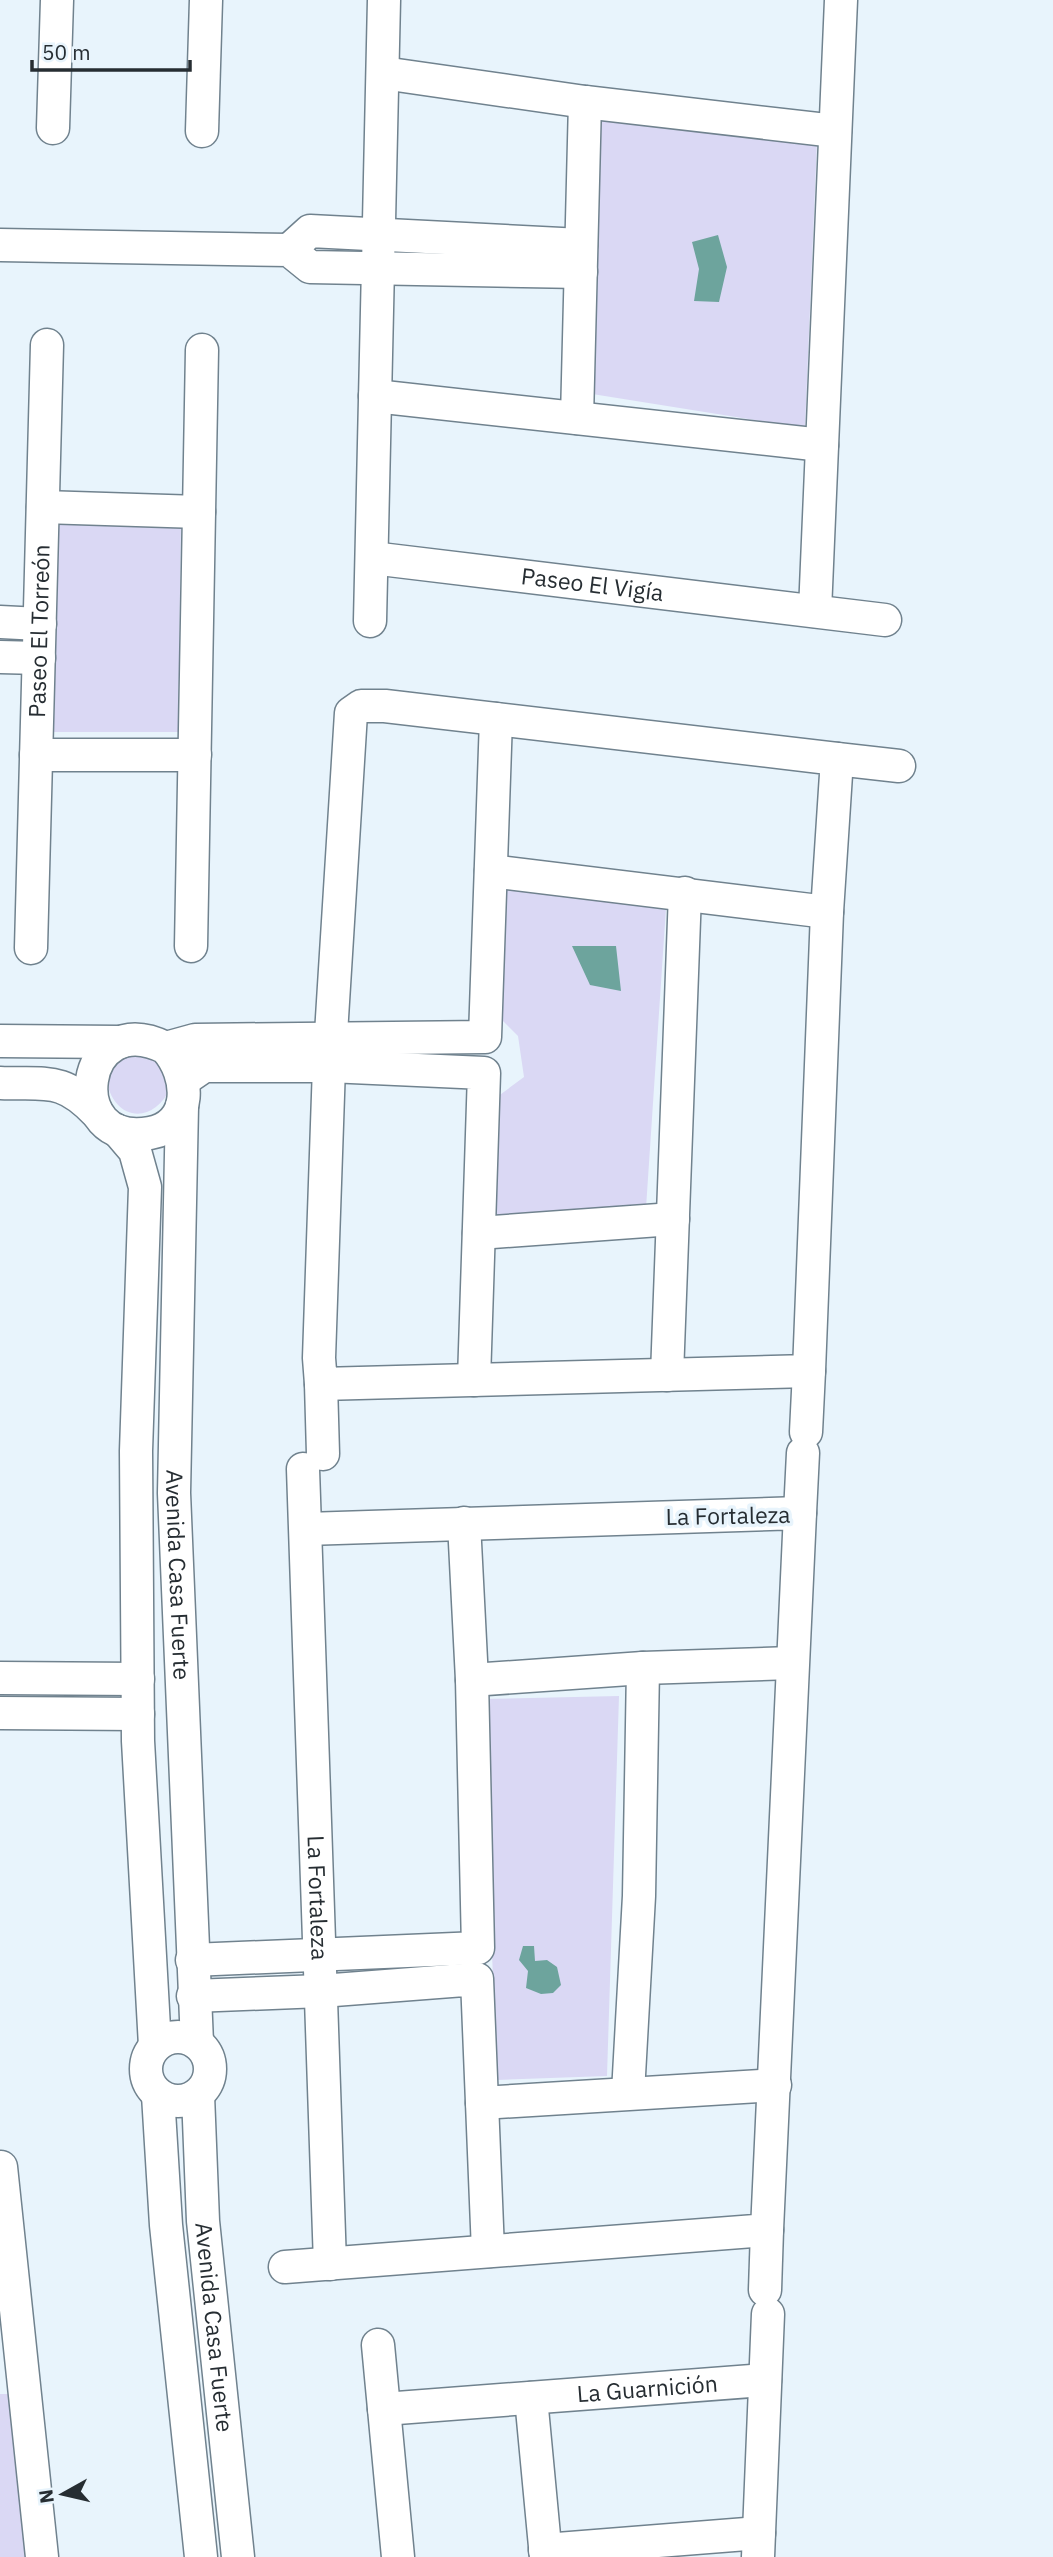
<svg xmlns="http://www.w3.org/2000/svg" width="1053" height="2557" viewBox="0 0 1053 2557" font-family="'IBM Plex Sans',sans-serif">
<rect width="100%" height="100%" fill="#e8f4fc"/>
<!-- green -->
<path fill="#dad8f4" d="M598,112l219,30 -12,286 -219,-35z
M56,520l125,2 -3,210h-124z
M502,887l164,21 -20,300 -158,8 5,-116 31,-23 -6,-41 -20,-20z
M127,1051l32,5 12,31c-18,40 -60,34 -65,-11z
M619,1696l-12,380 -110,4 -15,-381z
M0,2394h14l14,163h-28z"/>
<!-- water -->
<path fill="#6da49d" d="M718,235l9,32 -8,35 -25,-1 5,-32 -7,-27z
M572,946h44l5,45 -31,-6z
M523,1946h11l1,15 12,-1 10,7 4,18 -8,8 -12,1 -15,-6 2,-17 -9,-11z"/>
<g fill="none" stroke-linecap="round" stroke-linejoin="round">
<defs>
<g id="minor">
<path d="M383,73l202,29 250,29"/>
<path d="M53,128l4,-128"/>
<path d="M202,131l4,-131"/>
<path d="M0,245l289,5 21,17 271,5"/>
<path d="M289,250l21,-19 271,14"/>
<path d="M375,396l447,49"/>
<path d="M577,418l8,-316"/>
<path d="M43,507l156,5"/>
<path id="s1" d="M372,558l513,62"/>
<path d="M815,611l26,-611"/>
<path d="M370,621l14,-621"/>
<path d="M0,622l40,2"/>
<path d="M0,657l39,1"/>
<path d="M361,706h24l452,53 -10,153 -18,459 -488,13 -2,-26 10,-292 22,-353z"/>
<path d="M36,755h159"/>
<path d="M837,759l62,7"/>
<path d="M491,871l336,41"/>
<path d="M191,946l11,-596"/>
<path id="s2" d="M31,948l16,-603"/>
<path d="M0,1041l120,1"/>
<path d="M166,1048c24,27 28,77 -16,85 -89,16 -71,-129 16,-85l29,-8 290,-3 11,-318"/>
<path d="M185,1079l19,-13h125l155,7 -10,307"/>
<path d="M0,1083c46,2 62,-7 97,30"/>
<path id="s3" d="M182,1106l-8,387 23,550"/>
<path d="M118,1131l17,20 10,36 -9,264 2,290 17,305"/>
<path d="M479,1233l194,-14"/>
<path d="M667,1375l18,-482"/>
<path d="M321,1384l2,70"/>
<path d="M806,1432l3,-61"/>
<path id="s4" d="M303,1469l27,795"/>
<path d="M800,1513l3,-60"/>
<path d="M0,1678l138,1"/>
<path d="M472,1680l171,-12 149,-5"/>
<path d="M0,1713l138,1"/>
<path d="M192,1960l286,-12 -6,-268 -8,-157"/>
<path d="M193,1996l128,-5 156,-12 11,272"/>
<circle cx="178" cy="2069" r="32"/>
<path d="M628,2093l11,-197 4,-228"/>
<path d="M158,2095l8,130 35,332"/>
<path id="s5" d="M198,2095l5,126 35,336"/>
<path d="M482,2103l293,-18"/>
<path d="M1,2167l41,390"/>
<path d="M285,2267l482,-37 33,-717 -494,16"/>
<path d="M765,2290l2,-60"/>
<path d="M378,2345l20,212"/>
<path d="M531,2398l15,159"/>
<path id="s6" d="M384,2409l381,-29"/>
<path d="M545,2550l214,-17"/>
<path d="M758,2557l10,-243"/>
</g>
</defs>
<!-- minor casing -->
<use href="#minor" stroke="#70828e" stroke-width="35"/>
<!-- minor -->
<use href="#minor" stroke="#fff" stroke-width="32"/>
</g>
<g text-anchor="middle" stroke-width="7" stroke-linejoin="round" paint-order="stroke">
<!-- street labels -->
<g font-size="23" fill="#262d32" stroke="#e8f4fc">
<text dy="8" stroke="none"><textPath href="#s1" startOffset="222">Paseo El Vigía</textPath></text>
<text dy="8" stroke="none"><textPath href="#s2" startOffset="317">Paseo El Torreón</textPath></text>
<text transform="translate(728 1516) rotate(-1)" y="8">La Fortaleza</text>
<text dy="8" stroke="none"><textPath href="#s3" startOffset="469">Avenida Casa Fuerte</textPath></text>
<text dy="8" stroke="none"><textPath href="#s4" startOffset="429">La Fortaleza</textPath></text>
<text dy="8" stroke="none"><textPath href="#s5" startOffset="233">Avenida Casa Fuerte</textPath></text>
<text dy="8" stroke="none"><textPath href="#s6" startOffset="264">La Guarnición</textPath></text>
</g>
</g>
<!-- north arrow -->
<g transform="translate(63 2494) rotate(262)" stroke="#e8f4fc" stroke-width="5" paint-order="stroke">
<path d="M0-5L12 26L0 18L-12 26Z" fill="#262d32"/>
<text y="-10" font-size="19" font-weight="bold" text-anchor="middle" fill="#262d32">N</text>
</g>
<!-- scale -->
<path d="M32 60v10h158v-10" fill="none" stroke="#262d32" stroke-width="3.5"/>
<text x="42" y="60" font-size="21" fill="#262d32" stroke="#e8f4fc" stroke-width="5" paint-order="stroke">50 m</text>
</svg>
